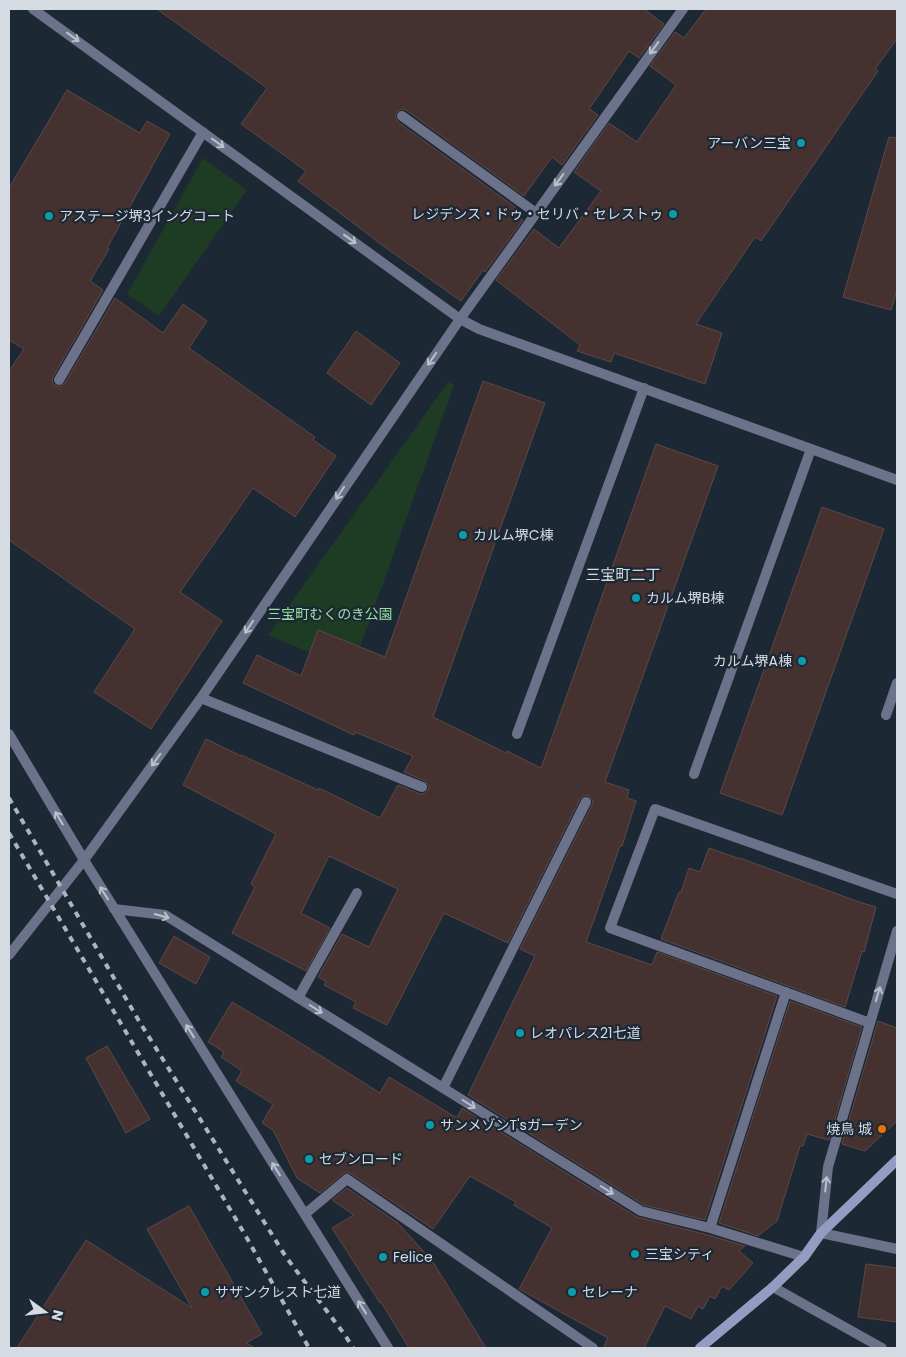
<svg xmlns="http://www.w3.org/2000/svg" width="906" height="1357" viewBox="0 0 906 1357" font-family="Poppins,'Noto Sans JP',sans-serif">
<rect width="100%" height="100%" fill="#1d2835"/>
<!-- green -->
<path fill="#1e3b24" d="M203,158l44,32 -88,126 -32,-22z
M448,382l6,3 -102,285 -84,-35z"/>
<!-- building -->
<path fill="#453230" stroke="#5d4846" d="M157,9h487l20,15 -25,34 -10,-7 -40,58 9,6 -36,50 -10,-8 -28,39 -118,-86 -4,-1 -5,3 -2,4 3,6 117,85 -4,5 12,8 -38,52 -2,-2 -22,31 -75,-53 -88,-67 8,-10 -65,-47 26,-36z
M706,9h191v30l-22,30 3,2 -117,170 -6,-4 -59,87 26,9 -17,51 -91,-31 -3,9 -34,-11 3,-6 -84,-65 38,-51 25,19 42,-57 -27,-19 35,-49 28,19 39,-57 -26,-19 25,-34 9,6z
M67,90l73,43 7,-12 23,13 -63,114 2,1 -19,32 13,9 -50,87 -1,3 1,4 6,3 6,-4 50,-85 48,35 20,-29 24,17 -18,27 126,89 -2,3 23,16 -41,61 -42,-29 -73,104 42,29 -71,108 -57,-37 41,-63 -126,-89v-169l15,-22 -15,-9v-152z
M889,137l8,1v152l-6,20 -48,-13z
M356,331l44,32 -29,42 -44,-32z
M483,381l62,22 -112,314 73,36 1,-2 34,17 115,-324 62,22 -113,316 24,8 -2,8 9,3 -14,45h-2l-34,96 66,23 5,-13 120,44 -72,224 -61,-15 -176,-110 67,-139 -15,-7 72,-144 1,-4 -4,-5 -4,-1 -5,4 -72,144 -64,-30 -57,112 -34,-17 3,-6 -32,-17 2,-4 -8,-4 24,-43 27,13 29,-58 -69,-33 -28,57 29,15 -24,43 -74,-38 23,-46 -4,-3 25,-50 -93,-49 23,-46 35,17v-1l77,35 1,-2 61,30 18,-33 22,9h3l5,-4 1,-4 -4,-5 -21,-9 9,-16 -58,-24 -1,3 -111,-52 14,-28 44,21 17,-46 67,27z
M822,507l62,22 -102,286 -62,-22z
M709,848l31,11v-1l119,44 17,5 -12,45 -2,-1 -17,56 -184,-68 18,-47h2l8,-24 11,4z
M174,936l36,21 -14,27 -37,-21z
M790,1001l72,26 -33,113 -22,-6 -4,12h-3l-23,75 -19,15 -39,-13z
M232,1002l54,32 94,59 9,-16 68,41 5,-10 175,109 71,18 37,11 -6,5 14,12 -24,27 -7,-4 -7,13 -5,-3 -7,13 -5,-3 -7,13 -26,-13 -21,42h-41l5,-10 -89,-49 33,-61 -38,-23 2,-3 -46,-26 -37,53 -83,-56 -4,-1 -3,2 -23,19 -23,-15 -24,-48 -11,-7 11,-19 -37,-23 6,-10 -21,-14 3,-5 -16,-10z
M878,1021l19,7v93l-32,30 -23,-7z
M107,1046l43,73 -24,14 -40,-75z
M347,1188l51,35 35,39 53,86h-77l-28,-46 -1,1 -48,-75 22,-13 -22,-15z
M189,1206l73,128 -16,9 9,5h-238l69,-108 106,68 -45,-79z
M866,1264l31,4v54l-39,-5z"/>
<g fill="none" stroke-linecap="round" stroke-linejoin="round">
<!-- lane -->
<path stroke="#6c7289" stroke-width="10" d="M402,116l134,97
M59,380l144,-248
M886,715l11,-32
M517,734l127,-346
M694,774l117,-325
M298,998l59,-105
M443,1088l143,-286
M773,1287l109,61"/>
<!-- street -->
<path stroke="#6c7289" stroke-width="10" d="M33,9l427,310 19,10 418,151
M201,698l221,89
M9,734l75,126 304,488
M114,909l51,6 476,296 69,17 94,29
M897,931l-69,236 -7,66 76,16
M9,955l75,-95 117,-162 259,-379 223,-310
M870,1023l-260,-95 45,-119 242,85
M305,1214l42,-35 246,169
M710,1228l76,-236"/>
<!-- secondary -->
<path stroke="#939dc1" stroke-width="10" d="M700,1348l73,-61 31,-30 17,-24 76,-73"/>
<!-- rail -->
<path stroke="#acb4bd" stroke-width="4" stroke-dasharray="6 6" stroke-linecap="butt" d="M9,798l130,223 147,236 59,78 8,13
M9,833l235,400 65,115"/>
</g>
<!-- one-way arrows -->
<defs><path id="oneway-shaft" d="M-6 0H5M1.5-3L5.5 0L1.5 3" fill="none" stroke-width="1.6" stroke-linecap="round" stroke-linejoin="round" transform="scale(1.25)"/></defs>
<g stroke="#bac1cc">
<use href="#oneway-shaft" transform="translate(73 37) rotate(36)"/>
<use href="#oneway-shaft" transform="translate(654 48) rotate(126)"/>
<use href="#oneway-shaft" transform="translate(218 143) rotate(36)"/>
<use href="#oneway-shaft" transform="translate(559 180) rotate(126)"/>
<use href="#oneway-shaft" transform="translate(350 239) rotate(36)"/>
<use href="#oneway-shaft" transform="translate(432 359) rotate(124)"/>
<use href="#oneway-shaft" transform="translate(340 493) rotate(124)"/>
<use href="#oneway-shaft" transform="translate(249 627) rotate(124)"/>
<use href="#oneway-shaft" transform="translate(156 760) rotate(126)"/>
<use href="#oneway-shaft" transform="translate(59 818) rotate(-121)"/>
<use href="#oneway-shaft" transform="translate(104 893) rotate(-122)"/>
<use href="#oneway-shaft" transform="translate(162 916) rotate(16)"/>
<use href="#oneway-shaft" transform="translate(878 994) rotate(-73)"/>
<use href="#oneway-shaft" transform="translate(316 1009) rotate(32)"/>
<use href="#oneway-shaft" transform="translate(190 1031) rotate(-122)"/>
<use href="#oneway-shaft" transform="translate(469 1104) rotate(32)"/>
<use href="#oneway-shaft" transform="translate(276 1169) rotate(-122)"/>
<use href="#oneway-shaft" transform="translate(826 1184) rotate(-84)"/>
<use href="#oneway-shaft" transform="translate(607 1190) rotate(32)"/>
<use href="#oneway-shaft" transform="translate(362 1307) rotate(-122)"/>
</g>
<!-- markers -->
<g fill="#0f9aa8" stroke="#1d2835" stroke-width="2">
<circle cx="801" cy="143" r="5"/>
<circle cx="673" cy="214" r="5"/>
<circle cx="49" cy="216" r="5"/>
<circle cx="463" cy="535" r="5"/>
<circle cx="636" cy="598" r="5"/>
<circle cx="802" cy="661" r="5"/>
<circle cx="520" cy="1033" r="5"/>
<circle cx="430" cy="1125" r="5"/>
<circle cx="309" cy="1159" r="5"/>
<circle cx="635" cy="1254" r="5"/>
<circle cx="383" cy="1257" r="5"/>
<circle cx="205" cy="1292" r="5"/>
<circle cx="572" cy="1292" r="5"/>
</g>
<circle fill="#e8710a" stroke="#1d2835" stroke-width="2" cx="882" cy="1129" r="5"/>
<g text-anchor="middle" stroke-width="4.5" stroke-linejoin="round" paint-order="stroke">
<!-- poi labels -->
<g font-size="14" fill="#d4dbe3" stroke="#1d2835" text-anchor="start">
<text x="791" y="148" text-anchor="end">アーバン三宝</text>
<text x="663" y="219" text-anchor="end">レジデンス・ドゥ・セリバ・セレストゥ</text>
<text x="59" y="221">アステージ堺3イングコート</text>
<text x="473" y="540">カルム堺C棟</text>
<text x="646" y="603">カルム堺B棟</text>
<text x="792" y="666" text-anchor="end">カルム堺A棟</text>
<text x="530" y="1038">レオパレス21七道</text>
<text x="440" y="1130">サンメゾンT'sガーデン</text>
<text x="872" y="1134" text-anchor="end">焼鳥 城</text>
<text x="319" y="1164">セブンロード</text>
<text x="645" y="1259">三宝シティ</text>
<text x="393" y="1262">Felice</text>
<text x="215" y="1297">サザンクレスト七道</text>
<text x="582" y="1297">セレーナ</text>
</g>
<!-- park labels -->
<g font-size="14" fill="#97dfa4" stroke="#1d2835">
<text x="330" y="619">三宝町むくのき公園</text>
</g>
<!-- neighbourhood labels -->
<g font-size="15" fill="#d4dbe3" stroke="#1d2835">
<text x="623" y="580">三宝町二丁</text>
</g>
</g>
<!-- border -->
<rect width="906" height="1357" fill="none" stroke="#d4dbe3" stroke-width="20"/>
<!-- north arrow -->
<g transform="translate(45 1312) rotate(105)" stroke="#1d2835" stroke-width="4" paint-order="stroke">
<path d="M0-4L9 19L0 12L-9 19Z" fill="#d4dbe3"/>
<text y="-8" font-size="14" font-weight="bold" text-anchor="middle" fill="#d4dbe3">N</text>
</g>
</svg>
